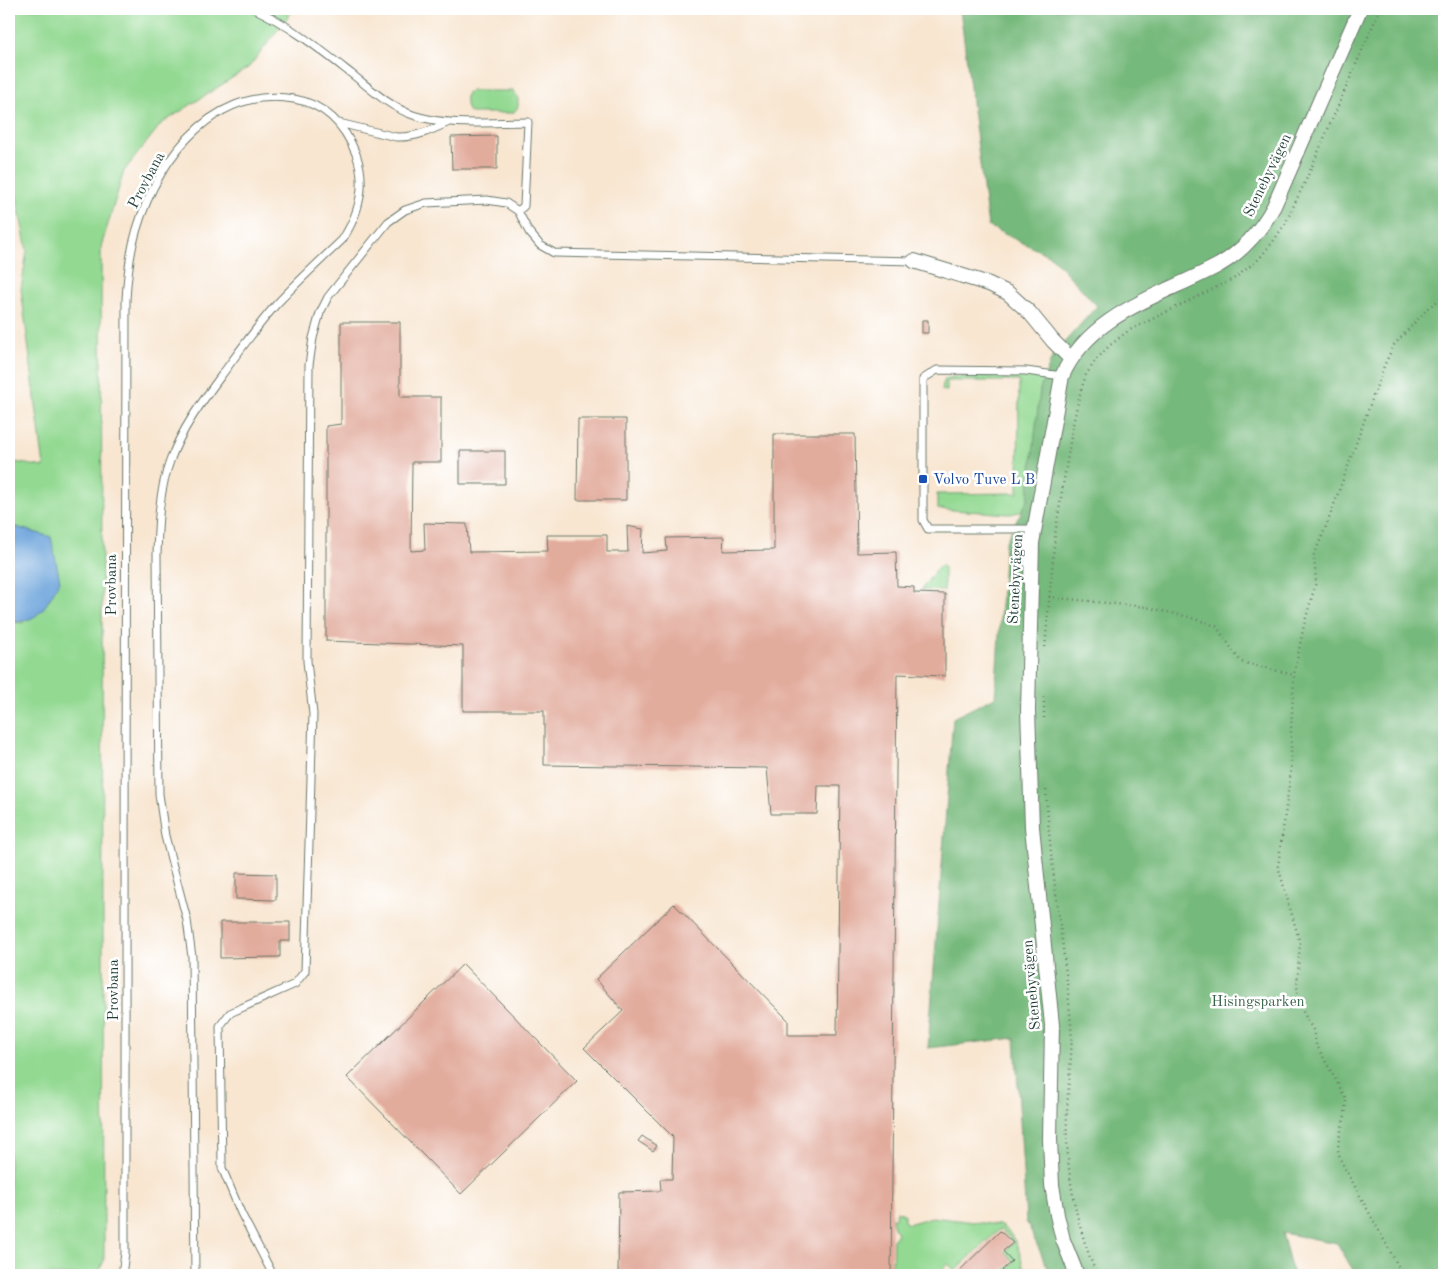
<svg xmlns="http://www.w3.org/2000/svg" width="1453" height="1284" viewBox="0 0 1453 1284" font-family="'Old Standard TT',serif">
<rect width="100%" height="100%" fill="#fff"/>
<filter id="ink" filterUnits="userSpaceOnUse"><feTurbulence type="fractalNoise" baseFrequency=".02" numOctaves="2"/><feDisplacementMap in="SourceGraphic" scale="10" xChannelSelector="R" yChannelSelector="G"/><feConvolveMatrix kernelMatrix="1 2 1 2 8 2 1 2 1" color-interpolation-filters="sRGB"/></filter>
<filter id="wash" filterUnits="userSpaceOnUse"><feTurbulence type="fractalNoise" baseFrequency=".0096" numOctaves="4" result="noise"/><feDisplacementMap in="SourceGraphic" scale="20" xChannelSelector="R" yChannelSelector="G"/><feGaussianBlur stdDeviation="1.12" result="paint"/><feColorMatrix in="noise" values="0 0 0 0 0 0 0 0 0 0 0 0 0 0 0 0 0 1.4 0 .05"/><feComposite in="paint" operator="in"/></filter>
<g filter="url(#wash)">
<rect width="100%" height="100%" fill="#f8e6d1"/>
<!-- green -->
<path fill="#93d992" stroke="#598b63" d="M9,9h285l-45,58 -88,57 -37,47 -23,76 3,1014 -7,14h-88v-653l14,1 28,-86 -42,-12v-64l35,6 -23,-178 6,-38 -18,-95z
M471,91h42l5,6v10l-5,6h-43c-5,-5 -5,-14 -3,-20z
M1025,375l12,1 7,5 -14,119c-5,8 -10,13 -20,14l-72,-5 -1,-5v-10l81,-1 1,-112h-72v10l-6,-1 4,-11 7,-2z
M942,565l2,3v23l-23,-1 17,-23z
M897,1211l7,3v7l4,3 24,-7 67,8c18,9 22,31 26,50h-16l-5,-5 10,-8 -10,-10 10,-10 -14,-13 -45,42 -7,-7 -10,11h-42v-2l-4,-1 1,-32 4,-7 -3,-5 -2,-10h3z"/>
<!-- forest -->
<path fill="#76b97c" stroke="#4a7b58" d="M960,9h484v1266h-88l-19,-32 -55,-10 11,42h-242l-25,-54 -11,-183 -87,10 25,-330 42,-21 10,-154 23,-44 12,-110 13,-34 44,-49 -45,-49 -64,-31z"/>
<!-- water -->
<path fill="#6ea5dc" stroke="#467188" d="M9,525l42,12 9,44c-15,25 -19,42 -51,41z"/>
<g id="blocks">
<!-- building -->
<path fill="#e2ac9d" d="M497,136v33h-45l-1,-32z
M922,320h6v13h-6z
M341,322h59v75h41v65h-29l-1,89 14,-1 -1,-27 43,1 2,28 79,-1 -1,-16h60v17h21l-1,-26 16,3 -1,24 25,-2 -1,-13 58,-1 -1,14 51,-1v-116h81l2,119 39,-1 1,34 17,1v6l31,1v82l-48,-2 -6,601h-273l1,-83 42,-1 -1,-12h12l1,-42 -89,-89 39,-37 -27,-32 78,-75 114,116v15h49l3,-249h-22l-1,28h-46l-4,-46 -223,-3v-54h-81v-65l-137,-5v-215l15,-2z
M578,419h48v81h-49z
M460,451h45v33h-45z
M236,873l40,1v26l-40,-1z
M220,922h70v19h-10v16l-60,1z
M463,964l114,117 -116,113 -114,-117z
M642,1136l15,10 -4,5 -15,-10z
M1000,1231l13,12 -10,8 9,10 -10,9 5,5h-52z"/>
</g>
</g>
<g filter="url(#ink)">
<use href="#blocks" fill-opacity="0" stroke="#6b786b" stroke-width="1"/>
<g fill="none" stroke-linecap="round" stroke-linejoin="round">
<defs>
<path id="lane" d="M255,9c36,17 67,42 98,66 19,15 37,32 60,40 36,12 78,7 115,7l-4,84 -6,5
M339,123l57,14c19,1 36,-7 53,-15
M1034,529h-106l-5,-9v-141l14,-9 89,1 36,5
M122,1275l3,-22v-24c2,-310 -2,-619 1,-929 1,-19 3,-38 7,-56 17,-74 75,-160 161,-145 31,5 51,27 62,55 11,30 3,60 -14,86 -23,22 -47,44 -68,67 -19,22 -36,46 -53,69 -20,27 -40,54 -51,85 -11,30 -12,62 -13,94l2,239 6,42 22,84 5,37 3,318
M273,1275l-32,-62 -19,-45 -2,-142 10,-13 65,-29 10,-13 8,-257 -6,-53 2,-296 4,-27 7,-25 8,-16 60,-75 17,-12 21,-7 61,-3 19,3 12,8 11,21 11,13 14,8 360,8"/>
<path id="street" d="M914,261l75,23 19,9 22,20 23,28 18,18
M1077,1275l-14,-35 -6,-25 -5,-30 -2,-46 2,-114 -20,-198 -4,-117 4,-167 30,-167c29,-64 100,-80 157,-111 24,-14 42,-35 55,-59l86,-197"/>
</defs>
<!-- lane casing -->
<use href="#lane" stroke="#6b786b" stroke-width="9"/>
<!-- street casing -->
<use href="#street" stroke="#6b786b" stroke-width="16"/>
<!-- path -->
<path stroke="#6b786b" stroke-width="2.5" stroke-dasharray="1 4" stroke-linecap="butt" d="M1049,597l97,10 43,10 27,9 25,36 53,13
M1045,647l10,-112 18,-111 7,-31 6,-18 9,-14 14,-15 19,-15 107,-53 24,-19 15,-19 11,-16 21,-44 74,-171
M1044,697v25
M1046,790c4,79 19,156 25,235 2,28 -3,58 -4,87 -2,56 8,112 30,163
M1403,1275l-63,-116 -2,-10 1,-10 6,-24 1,-16 -30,-55 -3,-14 -13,-24 -3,-20 3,-43 -22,-77 13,-95v-41l3,-55 10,-50 12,-43 -2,-27 13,-31 57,-158 10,-21 34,-37 16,-12"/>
<!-- lane -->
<use href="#lane" stroke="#fff" stroke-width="7"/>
<!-- street -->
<use href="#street" stroke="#fff" stroke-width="14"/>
</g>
</g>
<!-- markers -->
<rect fill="#1a4fb4" stroke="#fff" stroke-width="2" x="918" y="474" width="10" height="10" rx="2.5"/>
<g text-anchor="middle" stroke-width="5" stroke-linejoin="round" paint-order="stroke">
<!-- street labels -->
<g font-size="15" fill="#1f3d34" stroke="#fff">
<text transform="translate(1267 175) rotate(-64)" y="5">Stenebyvägen</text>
<text transform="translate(146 180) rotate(-62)" y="5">Provbana</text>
<text transform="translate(1015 579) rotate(-87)" y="5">Stenebyvägen</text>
<text transform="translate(111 585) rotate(-90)" y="5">Provbana</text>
<text transform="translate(1031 985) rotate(-95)" y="5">Stenebyvägen</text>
<text transform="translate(113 990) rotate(-90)" y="5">Provbana</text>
</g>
<!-- transit labels -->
<g font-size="15" fill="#164399" stroke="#fff" text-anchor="start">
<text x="933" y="484">Volvo Tuve L B</text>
</g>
<!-- park labels -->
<g font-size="15" fill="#3c644c" stroke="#fff">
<text x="1258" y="1006">Hisingsparken</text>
</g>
</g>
<!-- margin -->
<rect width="1453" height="1284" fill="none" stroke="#fff" stroke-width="30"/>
</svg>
